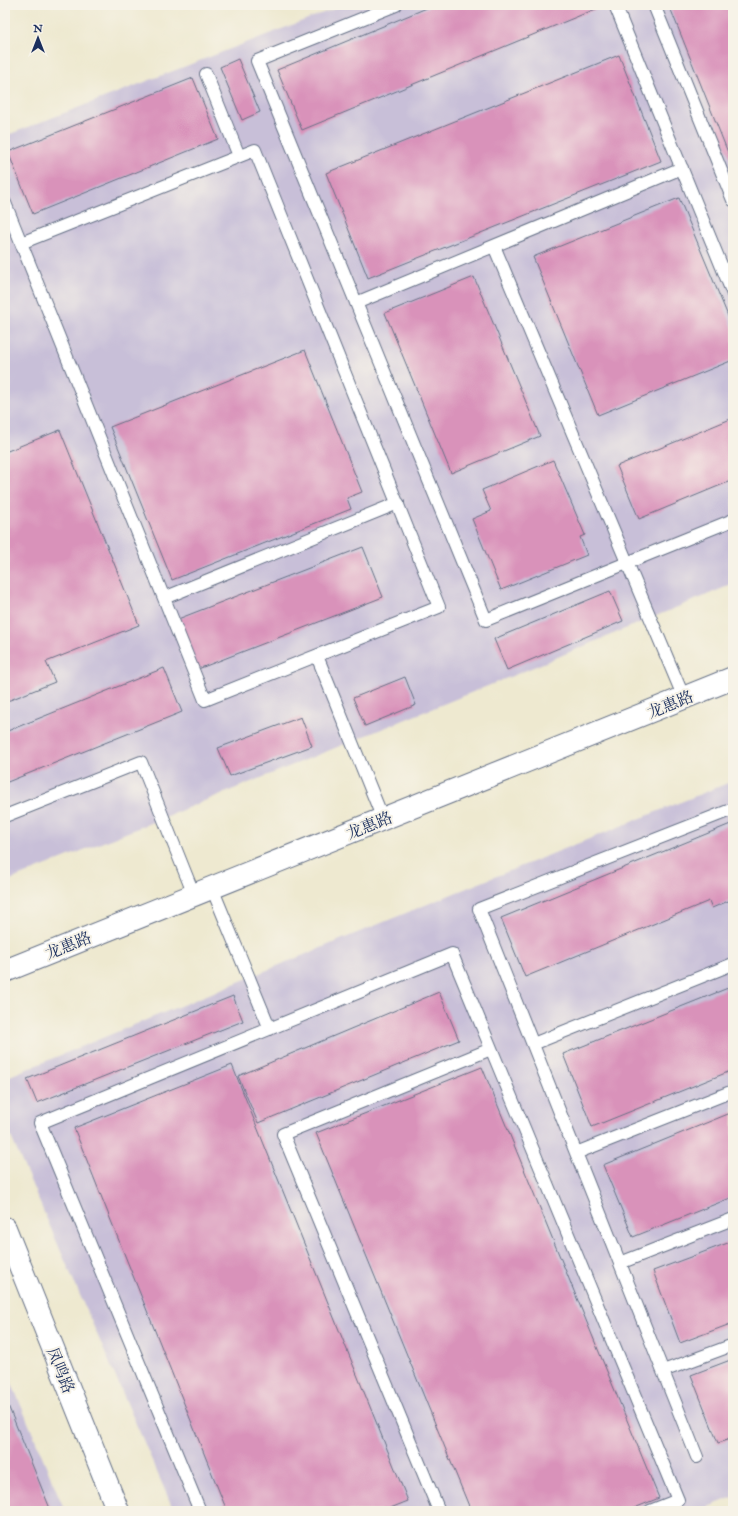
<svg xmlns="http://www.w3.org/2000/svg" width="738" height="1516" viewBox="0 0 738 1516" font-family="'IM FELL English','Noto Serif SC',serif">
<rect width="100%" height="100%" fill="#f7f3e8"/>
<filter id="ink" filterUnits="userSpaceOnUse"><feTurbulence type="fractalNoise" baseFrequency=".025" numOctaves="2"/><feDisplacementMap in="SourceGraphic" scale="8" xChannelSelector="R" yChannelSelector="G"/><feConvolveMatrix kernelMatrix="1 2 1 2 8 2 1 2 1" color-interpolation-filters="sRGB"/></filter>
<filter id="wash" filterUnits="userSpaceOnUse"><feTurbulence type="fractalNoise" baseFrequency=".012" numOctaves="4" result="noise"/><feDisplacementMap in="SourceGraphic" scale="16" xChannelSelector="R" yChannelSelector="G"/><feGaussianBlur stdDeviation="0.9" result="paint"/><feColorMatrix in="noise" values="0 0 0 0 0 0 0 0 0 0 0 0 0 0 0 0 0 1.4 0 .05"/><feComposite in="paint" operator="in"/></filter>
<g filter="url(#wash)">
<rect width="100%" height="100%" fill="#eee9d0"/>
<!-- industrial -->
<path fill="#c8bfd8" d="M344,5h389v579l-238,99 -490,199v-746z
M733,781v716l-35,14h-524l-169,-388v-45l452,-186z
M5,1367l60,144h-60z"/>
<g id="blocks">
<!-- building -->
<path fill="#d992ba" d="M434,5h169v1l-301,124 -25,-60z
M669,5h64v160z
M619,55l42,106 -293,117 -42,-105z
M238,59l22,53 -18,8 -22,-53z
M193,78l25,61 -185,75 -25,-62z
M679,198l54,130v32l-135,55 -65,-158z
M474,277l66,159 -89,37 -66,-160z
M305,350l57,142 -15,6 4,11 -179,71 -62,-153z
M733,418v62l-94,39 -22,-53z
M60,430l79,195 -93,37 9,20 -50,20v-250z
M553,460l32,75 -5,2 7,18 -86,35 -29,-71 19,-8 -9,-21z
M363,547l20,50 -185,72 -20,-50z
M610,591l13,30 -116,49 -13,-31z
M164,668l18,44 -177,71v-51z
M405,677l11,28 -51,21 -12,-28z
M301,717l11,29 -82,30 -12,-28z
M733,823v76l-21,9 -3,-7 -184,76 -24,-59z
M733,986v84l-141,57 -29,-73z
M439,992l20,48 -201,83 -20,-47z
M233,996l10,25 -206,82 -10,-24z
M232,1065l176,436 -25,10h-156l-153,-383z
M482,1067l177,431 -32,13h-156l-155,-378z
M733,1112v85l-100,40 -30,-72z
M733,1241v82l-53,20 -27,-72z
M733,1359v79l-15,5 -27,-68z
M5,1398l46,113h-46z"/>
</g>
</g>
<g filter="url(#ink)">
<use href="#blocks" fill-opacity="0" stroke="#657086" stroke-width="1"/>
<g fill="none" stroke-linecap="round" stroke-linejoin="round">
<defs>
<path id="service" d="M396,5l-139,56 229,559 247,-100
M615,5l118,289
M654,5l79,195
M206,74l33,82
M255,150l184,457 -234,93 -184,-457z
M5,203l16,40
M494,246l190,452
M356,303l326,-135
M164,598l234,-95
M317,656l66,163
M5,816l136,-54 53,133
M212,888l58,141
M533,1044l200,-80
M576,1153l157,-62
M620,1263l113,-44
M663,1371l70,-26
M697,1457l-218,-548 254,-100
M200,1511l-160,-388 412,-169 226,546 -28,11
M439,1511l-156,-377 208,-85"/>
<path id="tertiary" d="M5,971l728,-293
M5,1228l113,283"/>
</defs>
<!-- service casing -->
<use href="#service" stroke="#657086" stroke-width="14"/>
<!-- tertiary casing -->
<use href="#tertiary" stroke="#657086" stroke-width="24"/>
<!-- service -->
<use href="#service" stroke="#fff" stroke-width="12"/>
<!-- tertiary -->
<use href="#tertiary" stroke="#fff" stroke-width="22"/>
</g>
</g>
<g text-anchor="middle" stroke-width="4" stroke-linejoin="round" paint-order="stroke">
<!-- street labels -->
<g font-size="16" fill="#1b2f5e" stroke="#f7f3e8">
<text transform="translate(670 704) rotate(-22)" y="6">龙惠路</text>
<text transform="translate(369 825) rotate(-22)" y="6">龙惠路</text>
<text transform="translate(68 945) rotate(-22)" y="6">龙惠路</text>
<text transform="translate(61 1370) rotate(68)" y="6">凤鸣路</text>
</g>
</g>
<!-- margin -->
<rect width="738" height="1516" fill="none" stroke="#f7f3e8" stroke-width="20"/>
<!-- north arrow -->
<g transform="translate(38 38)" stroke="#f7f3e8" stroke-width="3" paint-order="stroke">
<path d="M0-3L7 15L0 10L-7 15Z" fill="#1b2f5e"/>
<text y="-6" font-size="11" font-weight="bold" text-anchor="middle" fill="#1b2f5e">N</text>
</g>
</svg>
